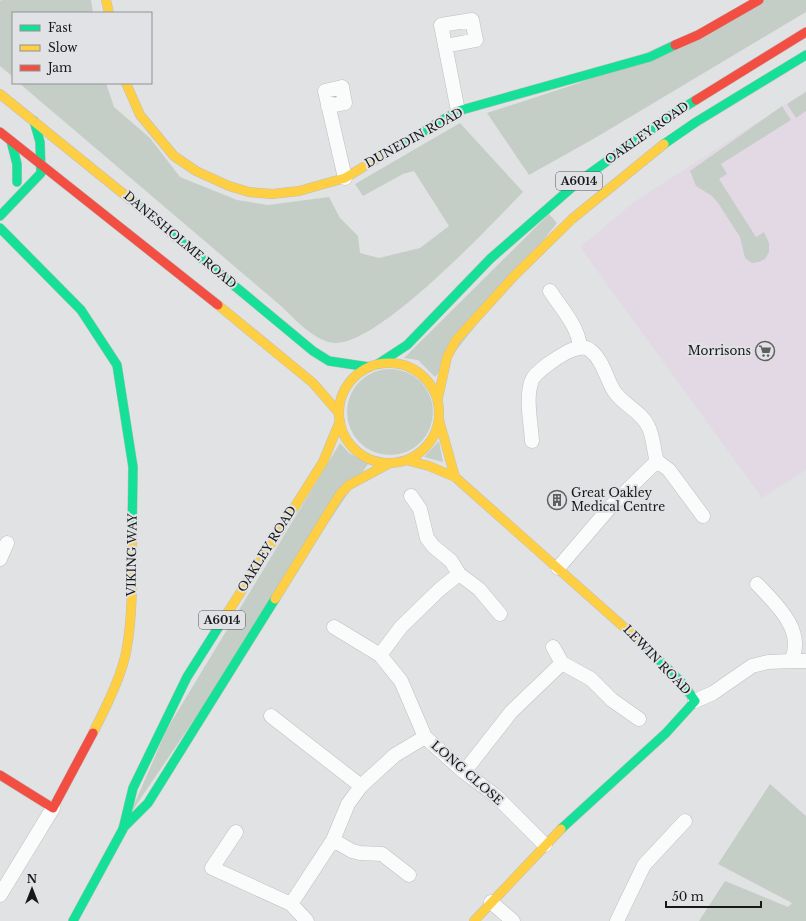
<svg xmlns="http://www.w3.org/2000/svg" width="806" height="921" viewBox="0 0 806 921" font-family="'Libre Baskerville',serif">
<rect width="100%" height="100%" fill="#e1e2e4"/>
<!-- commercial -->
<path fill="#e2d9e5" d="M806,91v379l-44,28 -182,-251 54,-45z"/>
<!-- green -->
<path fill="#c4cec6" d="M2,0h89l2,13h-80v64l-13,-11v-65z
M763,0h43v12l-211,126 -66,37 -42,-62 92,-30z
M19,83h87l8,24 36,31 30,39 57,23 31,5 61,-8 11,21 18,18 2,17 19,5 41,-10 29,-22 -35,-55 -11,3 -40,22 -8,-12 105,-61 63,69c-33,34 -143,152 -188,151 -20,-1 -40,-24 -54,-37z
M806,92v19l-10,7 -9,-14z
M782,106l9,14 -70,44 6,10 -8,5 37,58 8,-5 5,11v9l-4,7 -6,3 -7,1 -7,-5 -5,-21 -22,-34 -6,-7 -16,-10 -6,-15z
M549,214l8,9 -122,154 -17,-17 -14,-2z
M347 412a43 43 0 1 1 86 0a43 43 0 1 1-86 0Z
M439,441l4,21 -19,-5z
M340,443l9,10 19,11 -238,350 37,-85z
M770,784l36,32v105h-107l26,-40 63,26 4,-4 -74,-39z"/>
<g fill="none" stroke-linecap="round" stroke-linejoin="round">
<defs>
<path id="street" d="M445,46l31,-6 -4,-20 -31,5 17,86
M328,106l17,-3 -3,-16 -17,4 20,87
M550,291c11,17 29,36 30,57
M532,441c-1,-18 -7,-44 0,-61 4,-9 26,-23 35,-28 6,-3 17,-7 23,-2 13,10 16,28 24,41 9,14 27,20 34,35 6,11 5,24 9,35l-45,44 -54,63
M657,461l12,9 34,46
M411,496l9,13 7,29 6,8 18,15 8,13
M0,559l7,-16
M334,627l46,28 21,26 24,56 39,35 32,24 49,49
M553,647l9,16
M380,655l21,-28 38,-37 20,-16 20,15 21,25
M791,661h15
M695,701l18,-8 39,-27 16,-4 23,-1c15,-30 -15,-57 -34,-77
M271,716l90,70
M464,772l47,-60 51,-49 29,16 21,21 27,19
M236,832l-24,36 79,36 16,17
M333,840l19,11 8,2 22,1 27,21
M0,895l53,-87
M491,902l22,19
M291,904l42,-64 15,-36 13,-18 34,-31 30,-18
M617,921l27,-56 41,-44"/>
<path id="fast" d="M11,141l6,23v18
M664,144l32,-22 110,-67
M390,151l68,-40 192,-54 25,-12
M131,200l182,151 16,10 40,6
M0,216l41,-43 -1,-31 -6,-21
M0,228l81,82 36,55 16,102 -1,72
M378,364l29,-19 83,-86 88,-77 92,-66 26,-16
M123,828l25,-25 127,-204
M561,829l105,-96 29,-32 -12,-17 -39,-39
M73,921l50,-92 10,-41 54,-111 36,-57"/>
<path id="slow" d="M106,0l3,13
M126,83l14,32 34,41 22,15 33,15 20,6 23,2 27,-3 46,-13 45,-27
M0,94l131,106
M218,305l95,78 26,30
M339 413a50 50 0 1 1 100 0a50 50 0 1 1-100 0Z
M438,398l9,-41 9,-17 58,-64 58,-57 92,-75
M439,420l16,57
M406,460l23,6 26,11 189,168
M275,599l65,-105 9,-9 41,-22
M223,620l100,-158 17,-41
M93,733c12,-24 30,-59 34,-86 6,-35 5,-72 5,-108
M474,921l87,-92"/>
<path id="jam" d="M675,45l23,-10 61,-35
M696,100l110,-68
M0,132l218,173
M0,775l53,33 40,-75"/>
</defs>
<!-- street casing -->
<use href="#street" stroke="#bebfc0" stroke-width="15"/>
<!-- fast casing -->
<use href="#fast" stroke="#bebfc0" stroke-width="10"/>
<!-- slow casing -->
<use href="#slow" stroke="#bebfc0" stroke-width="10"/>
<!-- jam casing -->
<use href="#jam" stroke="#bebfc0" stroke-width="10"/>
<!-- street -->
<use href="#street" stroke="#fafbfb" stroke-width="14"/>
<!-- fast -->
<use href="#fast" stroke="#16e098" stroke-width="9"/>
<!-- slow -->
<use href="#slow" stroke="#ffcf43" stroke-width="9"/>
<!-- jam -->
<use href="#jam" stroke="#f24e42" stroke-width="9"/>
</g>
<!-- icons -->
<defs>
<symbol id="supermarket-ring" viewBox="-11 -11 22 22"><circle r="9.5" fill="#e0e2e5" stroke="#5e5f60" stroke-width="1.5"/><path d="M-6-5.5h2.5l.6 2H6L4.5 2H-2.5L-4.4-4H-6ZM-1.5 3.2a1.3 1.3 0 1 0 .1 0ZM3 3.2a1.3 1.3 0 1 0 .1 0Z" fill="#5e5f60"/></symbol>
<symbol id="building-ring" viewBox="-11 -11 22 22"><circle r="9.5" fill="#e0e2e5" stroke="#5e5f60" stroke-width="1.5"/><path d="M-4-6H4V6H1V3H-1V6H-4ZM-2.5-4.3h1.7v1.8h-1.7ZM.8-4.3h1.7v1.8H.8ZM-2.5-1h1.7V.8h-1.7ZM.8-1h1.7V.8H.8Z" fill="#5e5f60"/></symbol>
</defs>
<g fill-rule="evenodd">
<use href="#supermarket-ring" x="754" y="340" width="22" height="22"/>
<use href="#building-ring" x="546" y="489" width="22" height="22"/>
</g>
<g text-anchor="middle" stroke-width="4" stroke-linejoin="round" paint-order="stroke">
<!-- shield labels -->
<g fill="#e0e2e5" stroke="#535556" stroke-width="1">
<rect x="556" y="172" width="46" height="18" rx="3"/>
<rect x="199" y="611" width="46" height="18" rx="3"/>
</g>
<g font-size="11" font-weight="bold" fill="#171819">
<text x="579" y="185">A6014</text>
<text x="222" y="624">A6014</text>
</g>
<!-- street labels -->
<g font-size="12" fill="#171819" stroke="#e0e2e5">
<text transform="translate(647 133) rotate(-35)" y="4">OAKLEY ROAD</text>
<text transform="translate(414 138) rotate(-29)" y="4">DUNEDIN ROAD</text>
<text transform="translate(180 240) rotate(40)" y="4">DANESHOLME ROAD</text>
<text transform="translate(267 549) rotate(-58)" y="4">OAKLEY ROAD</text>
<text transform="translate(132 555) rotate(-89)" y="4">VIKING WAY</text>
<text transform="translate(657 660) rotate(46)" y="4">LEWIN ROAD</text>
<text transform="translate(467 773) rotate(41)" y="4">LONG CLOSE</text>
</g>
<!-- poi labels -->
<g font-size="12" fill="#171819" stroke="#e0e2e5" text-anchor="end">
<text x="751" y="355">Morrisons</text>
<text x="571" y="497" text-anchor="start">Great Oakley<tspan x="571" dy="14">Medical Centre</tspan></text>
</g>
</g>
<!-- legend -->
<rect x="12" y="12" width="140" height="72" fill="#e0e2e5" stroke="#909193"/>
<rect x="20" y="25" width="20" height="6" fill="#16e098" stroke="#909193"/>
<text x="48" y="32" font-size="12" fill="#171819">Fast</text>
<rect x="20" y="45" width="20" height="6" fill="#ffcf43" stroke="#909193"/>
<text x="48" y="52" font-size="12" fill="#171819">Slow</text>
<rect x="20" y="65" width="20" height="6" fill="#f24e42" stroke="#909193"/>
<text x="48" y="72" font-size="12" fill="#171819">Jam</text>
<!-- north arrow -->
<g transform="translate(32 889)" stroke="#e0e2e5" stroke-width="3" paint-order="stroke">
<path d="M0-3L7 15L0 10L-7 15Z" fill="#171819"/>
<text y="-6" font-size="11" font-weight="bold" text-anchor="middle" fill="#171819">N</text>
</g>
<!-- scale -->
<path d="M666 901v6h95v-6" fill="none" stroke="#171819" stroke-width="2"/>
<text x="672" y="901" font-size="12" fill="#171819" stroke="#e0e2e5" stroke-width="3" paint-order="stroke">50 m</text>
</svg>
